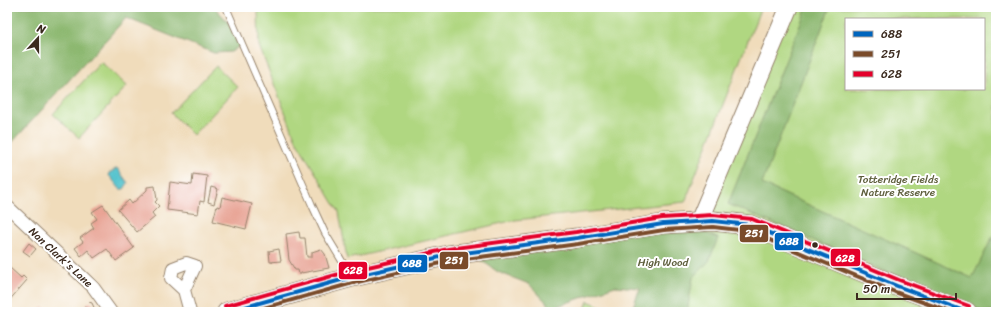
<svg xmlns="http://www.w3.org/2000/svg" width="1003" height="319" viewBox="0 0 1003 319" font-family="Sriracha,sans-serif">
<rect width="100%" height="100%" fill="#fff"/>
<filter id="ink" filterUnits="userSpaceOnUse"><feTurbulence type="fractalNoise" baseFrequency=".025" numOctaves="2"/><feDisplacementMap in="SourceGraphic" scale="8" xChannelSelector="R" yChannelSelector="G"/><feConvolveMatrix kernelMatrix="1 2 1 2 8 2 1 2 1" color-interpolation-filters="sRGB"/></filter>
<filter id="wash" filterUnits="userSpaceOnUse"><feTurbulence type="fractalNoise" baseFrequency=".012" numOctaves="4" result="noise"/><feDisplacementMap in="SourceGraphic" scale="16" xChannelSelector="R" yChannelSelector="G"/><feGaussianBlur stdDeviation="0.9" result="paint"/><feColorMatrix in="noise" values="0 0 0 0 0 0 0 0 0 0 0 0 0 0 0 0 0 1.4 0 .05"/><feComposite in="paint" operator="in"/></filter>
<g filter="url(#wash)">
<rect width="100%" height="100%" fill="#f0dcbb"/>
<!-- green -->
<path fill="#b0d781" stroke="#768050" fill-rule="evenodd" d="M262,7h499l-76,195 -170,18 -168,39 -8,-47 -42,-70 -38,-96 -1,-35z
M789,7h207v291l-6,14h-323l32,-91zM846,19h138v70h-138z
M101,62l26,24 -48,52 -26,-24z
M216,66l22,21 -45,48 -22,-22z
M588,301l27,11h-31z"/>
<!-- forest -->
<path fill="#8cb86f" stroke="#647146" d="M7,7h207l20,21 7,17 -10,7 -17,1 -88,-35 -119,130z
M807,7h23l-68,177 210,94 24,-48v82h-12l-24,-9 -232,-99z
M690,227l28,11 -9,23 -16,17 -6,34h-56l9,-24 -25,-2 -63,22 -23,-24 -31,-12 -17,-12 51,-19z"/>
<!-- water -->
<path fill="#55c3cd" stroke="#487676" d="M117,168l11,15 -4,6h-4l-12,-15z"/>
<g id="blocks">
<!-- building -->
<path fill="#e79f8f" d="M193,174l14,2 -3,26 -4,-1 -2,13 -31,-4 3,-28 22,3z
M155,186l2,14 -2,2 4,4 -7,7 3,4 -18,15 -19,-22 11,-10 3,4 15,-14v-3z
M211,187l7,2 -4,15 -6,-2z
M222,197l30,7 -6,25 -33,-8 4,-15 3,1z
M103,205l31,43 -18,13 -9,-12 -13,9 -6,-8 -7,6 -6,-8 8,-6 -3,-4 14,-10 -3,-5 6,-4 -5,-7z
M299,232l1,6h5l2,19h5v-5l9,-3 4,5 4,14 -28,5v1h-2l-1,-4h-3l-6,-10 -3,-26z
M29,243l7,6 -6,7 -7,-5z
M279,249l2,12 -11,1 -1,-11z
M9,267l12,11 2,-2 4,4 -20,23v-34z
M89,302l3,1 4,9h-12l3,-1 -2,-5z
M43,307l4,5h-9l-1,-1z"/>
</g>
</g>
<g filter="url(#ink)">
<use href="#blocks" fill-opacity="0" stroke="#96836c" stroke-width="1"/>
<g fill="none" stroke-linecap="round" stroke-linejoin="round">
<defs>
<path id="lane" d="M226,7l86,198 13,28 26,43"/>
<path id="street" d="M7,206l86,81 18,25
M184,290l-13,-12 2,-10 13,-5 9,3 -11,24 6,22"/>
<path id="secondary" d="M699,221l90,-214"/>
<path id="primary" d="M227,312l125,-35 97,-22 128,-17 86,-14 50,-3 37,4 147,61 70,26"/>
</defs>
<!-- lane casing -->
<use href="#lane" stroke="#96836c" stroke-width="8"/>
<!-- street casing -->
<use href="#street" stroke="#96836c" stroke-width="14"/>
<!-- secondary casing -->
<use href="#secondary" stroke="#96836c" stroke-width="19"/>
<!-- primary casing -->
<use href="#primary" stroke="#96836c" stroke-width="21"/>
<!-- lane -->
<use href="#lane" stroke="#fff" stroke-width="6"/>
<!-- street -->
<use href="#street" stroke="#fff" stroke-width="12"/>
<!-- secondary -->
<use href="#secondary" stroke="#fff" stroke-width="17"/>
<!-- primary -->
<use href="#primary" stroke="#fff" stroke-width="19"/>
<defs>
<path id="bus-1" d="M227,312l125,-35 97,-22 128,-17 86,-14 50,-3 37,4 147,61 70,26"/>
<path id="bus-2" d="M249,312l104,-29 97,-22 128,-17 86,-14 49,-3 35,4 147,61 55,20"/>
<path id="bus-3" d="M225,306l125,-35 98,-22 128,-17 86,-14 51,-3 39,4 147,61 70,26"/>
</defs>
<!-- bus-1 casing -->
<use href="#bus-1" stroke="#fff" stroke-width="7"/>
<!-- bus-2 casing -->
<use href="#bus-2" stroke="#fff" stroke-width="7"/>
<!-- bus-3 casing -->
<use href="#bus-3" stroke="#fff" stroke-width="7"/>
<!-- bus-1 -->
<use href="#bus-1" stroke="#0065bd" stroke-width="4"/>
<!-- bus-2 -->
<use href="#bus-2" stroke="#7a4b2a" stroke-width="4"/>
<!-- bus-3 -->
<use href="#bus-3" stroke="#e4002b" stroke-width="4"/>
</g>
</g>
<!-- markers -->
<circle fill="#3b2a1e" stroke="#fff" stroke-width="1.5" cx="815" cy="245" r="3.5"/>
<g text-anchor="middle" stroke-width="4" stroke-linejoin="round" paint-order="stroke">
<!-- park labels -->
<g font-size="11" fill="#5e5e3c" stroke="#fff">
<text x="898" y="183">Totteridge Fields<tspan x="898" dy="13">Nature Reserve</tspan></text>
<text x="663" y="266">High Wood</text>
</g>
<!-- street labels -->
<g font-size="11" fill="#3b2a1e" stroke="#fff">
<text transform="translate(61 257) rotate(43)" y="4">Nan Clark's Lane</text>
</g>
</g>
<g stroke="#fff" stroke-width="1.5">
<rect x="739" y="224" width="30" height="19" rx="4" fill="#7a4b2a"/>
<rect x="774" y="232" width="30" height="19" rx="4" fill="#0065bd"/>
<rect x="830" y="248" width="31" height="19" rx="4" fill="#e4002b"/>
<rect x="439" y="251" width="30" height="19" rx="4" fill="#7a4b2a"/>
<rect x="397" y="254" width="31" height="19" rx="4" fill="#0065bd"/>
<rect x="338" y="261" width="30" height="19" rx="4" fill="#e4002b"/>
</g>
<g font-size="11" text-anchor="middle" font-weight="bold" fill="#fff">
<text x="754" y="237">251</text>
<text x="789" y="245">688</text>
<text x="845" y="262">628</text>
<text x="454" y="264">251</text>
<text x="412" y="267">688</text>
<text x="353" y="274">628</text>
</g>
<!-- margin -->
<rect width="1003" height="319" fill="none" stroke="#fff" stroke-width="24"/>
<!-- legend -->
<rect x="845" y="18" width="140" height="72" fill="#ffffff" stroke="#b1aaa5"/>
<rect x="853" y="31" width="20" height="6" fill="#0065bd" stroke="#b1aaa5"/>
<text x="881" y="38" font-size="12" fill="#3b2a1e">688</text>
<rect x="853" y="51" width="20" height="6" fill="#7a4b2a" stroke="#b1aaa5"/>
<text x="881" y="58" font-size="12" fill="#3b2a1e">251</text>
<rect x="853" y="71" width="20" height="6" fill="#e4002b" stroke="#b1aaa5"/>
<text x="881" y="78" font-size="12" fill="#3b2a1e">628</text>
<!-- north arrow -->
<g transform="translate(38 38) rotate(21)" stroke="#ffffff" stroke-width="3" paint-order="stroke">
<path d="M0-3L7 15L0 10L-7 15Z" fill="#3b2a1e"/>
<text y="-6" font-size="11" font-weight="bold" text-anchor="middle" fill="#3b2a1e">N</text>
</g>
<!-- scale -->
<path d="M857 293v6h99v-6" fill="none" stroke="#3b2a1e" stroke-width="2"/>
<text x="863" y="293" font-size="12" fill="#3b2a1e" stroke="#ffffff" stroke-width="3" paint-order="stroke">50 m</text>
</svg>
